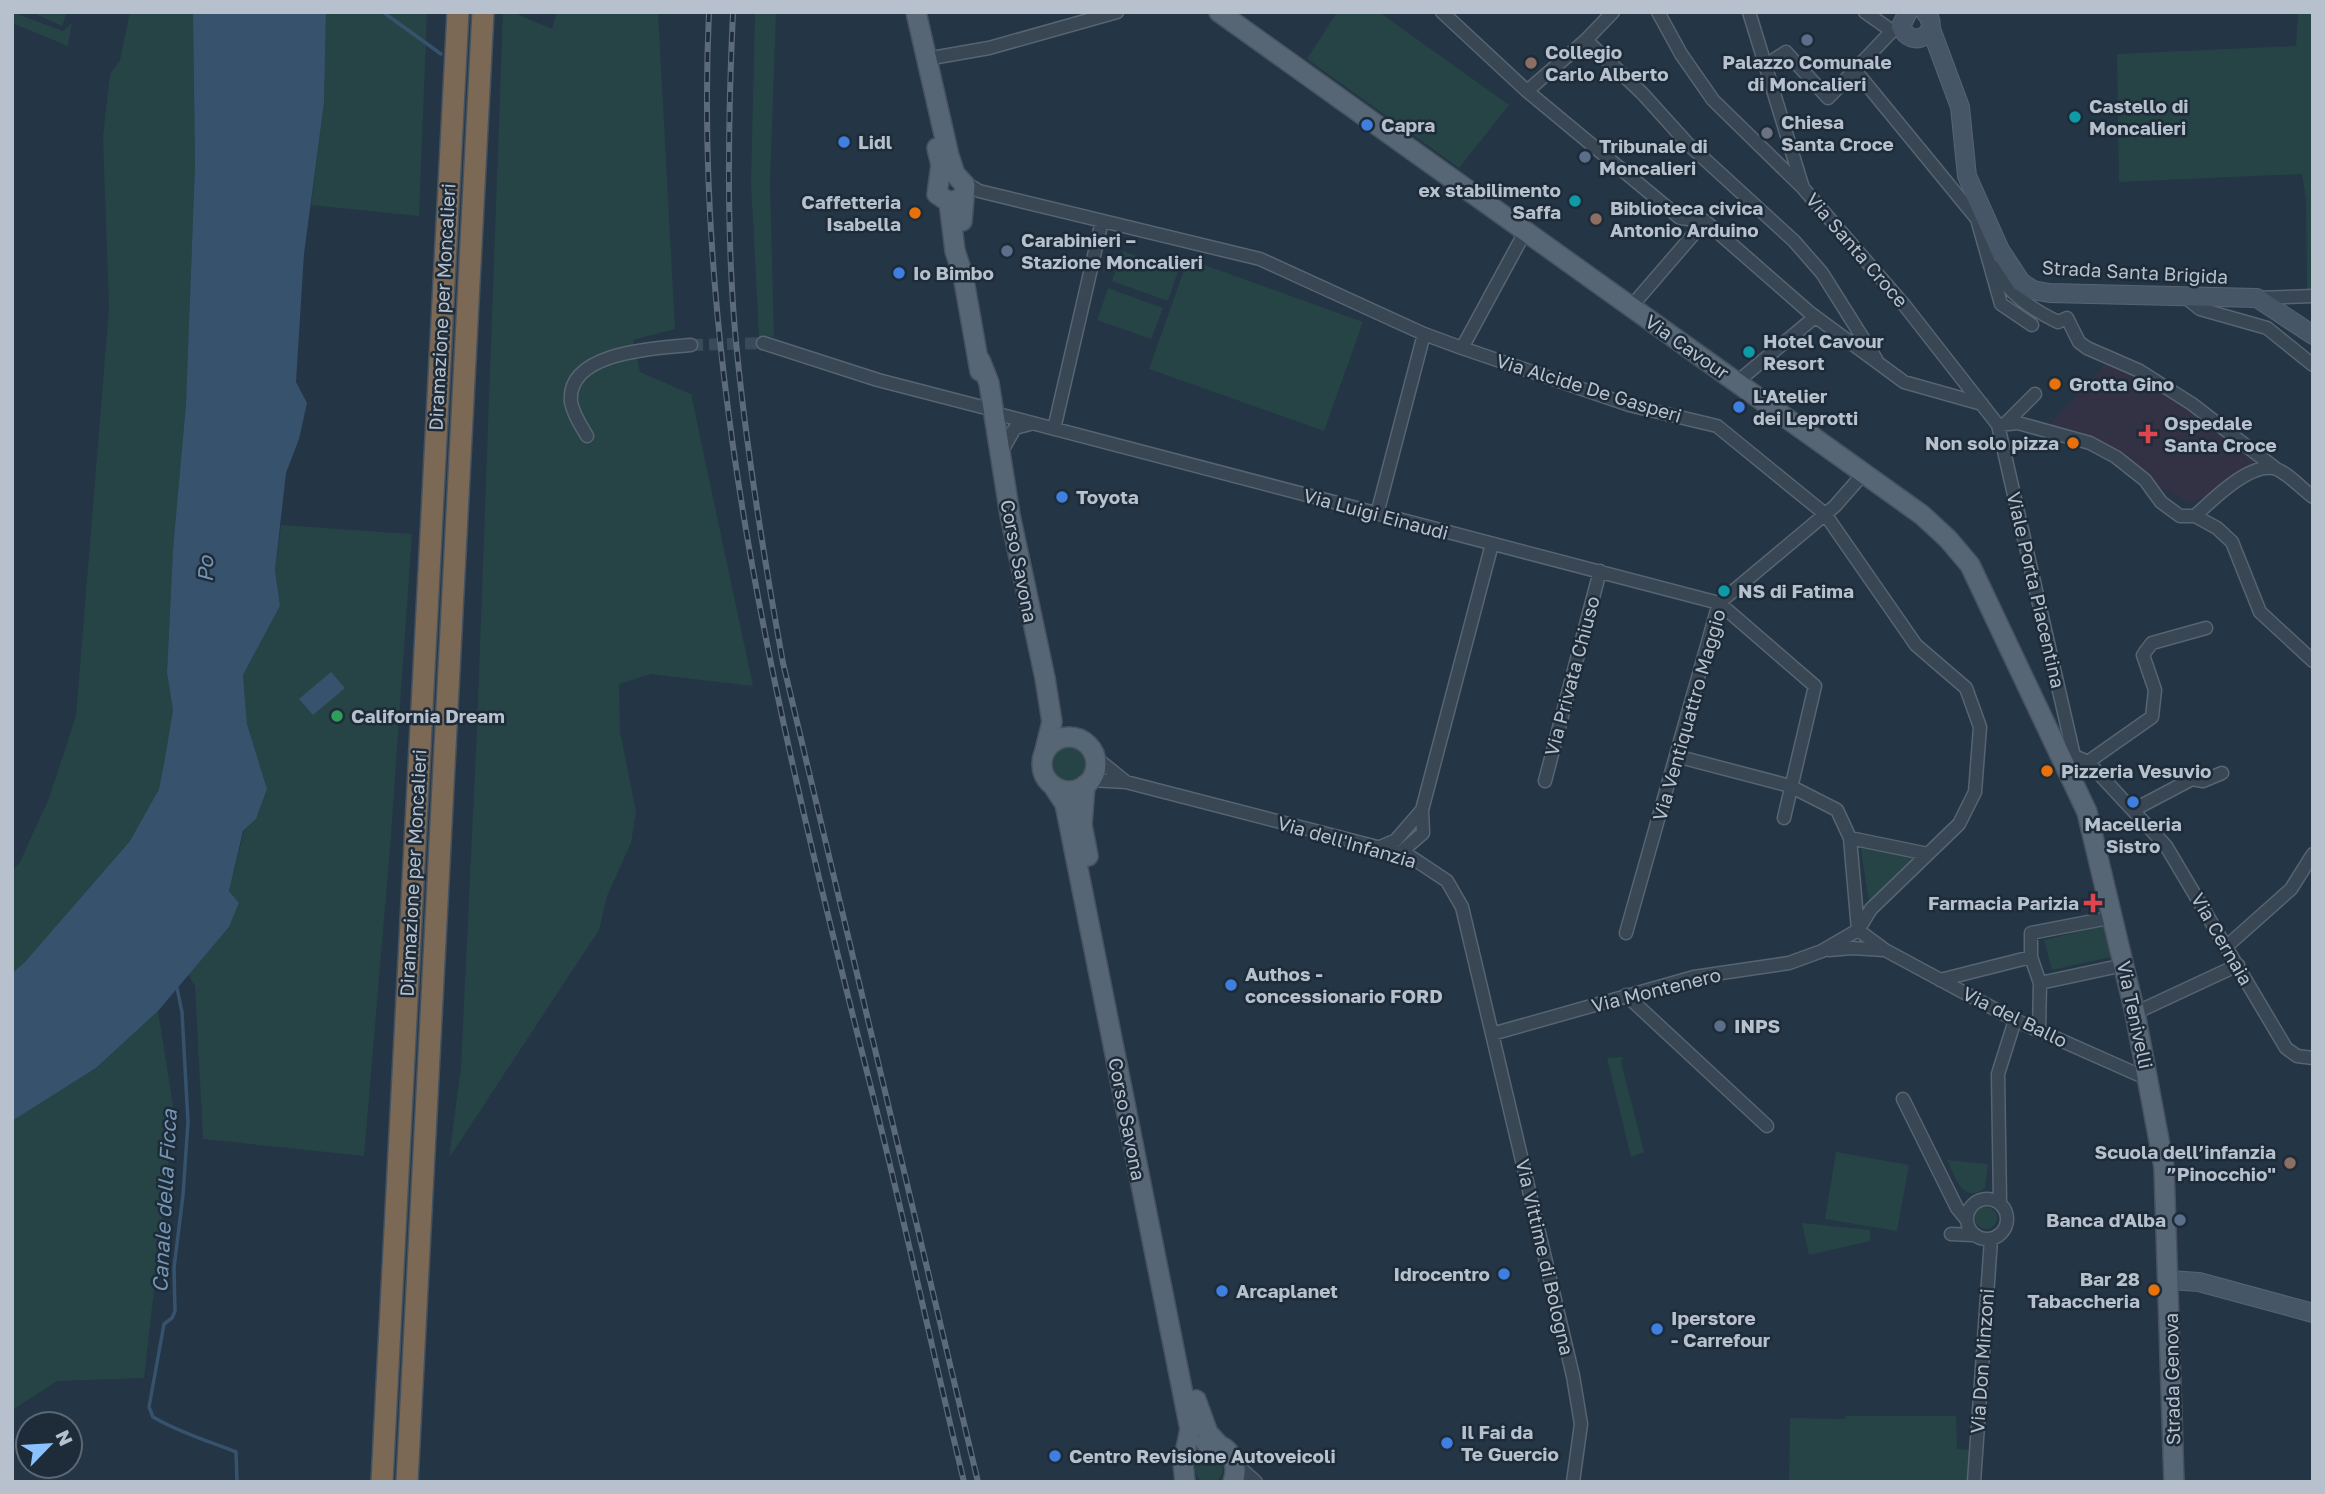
<svg xmlns="http://www.w3.org/2000/svg" width="2325" height="1494" viewBox="0 0 2325 1494" font-family="'Golos Text',sans-serif">
<rect width="100%" height="100%" fill="#243545"/>
<!-- medical -->
<path fill="#333244" d="M2110,359l91,57 53,43 1,10 -65,35 -23,-13 -51,-38 -66,-25 3,-8z"/>
<!-- green -->
<path fill="#264445" d="M12,12l51,19 9,-8 -4,23 -56,-23z
M31,12h36l-5,14z
M130,12h63l2,152 -9,240 -13,145 -6,124 6,37 -8,48 -6,31 -29,52 -106,122 -12,10v-102l8,-9 29,-64 27,-82 33,-408 -6,-171 7,-63 10,-14z
M326,12h101l-8,204 -108,-11 13,-102z
M503,12h9l40,17 5,-17h101l17,317 -42,11 7,32 51,22 62,292 -102,-12 -32,10 1,48 16,80 -5,31 -24,53 -8,34 -150,228 12,-91 16,-338z
M755,12h21l-6,171 4,154 -15,-1 -8,-153z
M1337,12h42l130,93 -50,63 -152,-109z
M2298,12h15v277h-6l-1,-90 -4,-25 -183,8 -2,-128 179,-8z
M1123,251l55,20 -10,30 -56,-20z
M1188,259l175,63 -39,109 -175,-62z
M1108,288l55,20 -12,31 -54,-19z
M281,525l131,9 -22,314 -26,308 -161,-17 -8,-153 -7,-12 41,-47 10,-24 -10,-12 15,-60 12,-12 11,-30 -20,-65 -4,-49 37,-69 -5,-36z
M1051 763a19 19 0 1 1 38 0a19 19 0 1 1-38 0Z
M1860,843l61,13 -52,46z
M2105,925l6,32 -59,13 -8,-30z
M158,1011l16,101 -30,266 -87,3 -45,29v-289l84,-53z
M1623,1057l-2,5 23,90 -13,5 -24,-99z
M1836,1152l73,13 -12,66 -72,-12z
M1947,1160l41,4 -3,24c-22,17 -30,-11 -38,-28z
M1975 1218a11 11 0 1 1 22 0a11 11 0 1 1-22 0Z
M1802,1223l68,7v11l-61,14z
M1846,1416h110l1,33 14,1 -2,32h-180l1,-64 55,1z
M1195 1469a14 14 0 1 1 28 0a14 14 0 1 1-28 0Z"/>
<!-- water -->
<path fill="#37526d" d="M193,12h133l-2,91 -20,151 -8,128 11,21 -8,36 -13,34 -11,97 5,36 -37,69 4,49 20,65 -11,30 -13,12 -14,60 10,12 -10,24 -71,84 -62,57 -84,53v-148l12,-10 106,-122 29,-52 6,-31 8,-48 -6,-37 6,-124 13,-145 9,-240z
M331,672l14,16 -32,27 -14,-16z"/>
<g fill="none" stroke-linecap="round" stroke-linejoin="round">
<!-- stream -->
<path stroke="#37526d" stroke-width="3.5" d="M383,12l58,42
M177,988l5,24 6,110 -5,73 -9,73 1,43 -3,7 -8,6 -15,83 4,10c25,15 55,24 83,35l1,30"/>
<!-- street-tunnel -->
<path stroke="#3a4a59" stroke-width="12" stroke-dasharray="12 6" stroke-linecap="butt" d="M691,345l72,-2"/>
<defs>
<path id="street" d="M1442,12l85,79 153,127 25,3 104,91 95,70 78,22
M1658,12l23,42 32,46 88,86
M1749,12l54,176 102,118 93,119 76,331
M1865,12l27,19
M1586,40l27,-28
M926,59l63,-11 128,-36
M1764,66l22,-14 42,46 64,-67 9,-5
M1854,69l123,150 24,85 31,21
M1527,91l59,-51 56,53 46,51 106,97 28,32 54,86
M963,181l16,10 281,68 164,75 38,14 167,57 88,21 108,88 91,131 50,43 14,39 -5,65 -16,32 -88,85 -13,21
M1993,266c15,27 38,43 65,56l9,-4 12,24 8,6 53,23 52,33 83,64
M2185,297l15,12 67,19 46,37
M2257,298l56,-2
M1630,308l75,-87
M763,343l115,37 108,28
M1462,348l63,-116
M1737,382l78,-65
M994,413l725,190 96,83 -31,132
M2006,423l29,-29
M1998,425l20,-2 72,20 26,14 29,23 16,22 19,14h15l22,12 15,14 28,70 53,49
M1054,429l48,-208
M587,436c-6,-10 -14,-22 -16,-34 -5,-51 87,-54 120,-57
M1003,449l12,-21 15,-4
M1377,514l47,-180
M2195,516c17,-16 53,-52 78,-48 13,3 29,21 40,29
M2145,652l7,-9 54,-15
M1676,756l114,30 47,24 13,28 8,92
M2074,756l14,6 78,84 120,202 11,8 16,2
M1095,757l31,25
M2088,762l64,-45 3,-27 -12,-35
M1090,780l36,2 282,73 39,26 15,26 111,469 8,48 -8,58
M1545,781l55,-210
M2135,809l57,-30 11,2 19,-8
M1850,838l78,16
M1378,848l18,-8 26,-30 70,-266
M1400,853l23,-20 -1,-23
M2114,917l-83,16v24l9,26 84,-18
M1858,930l27,20 130,70 133,59
M1626,933l93,-330 116,-97 29,-33
M2227,946l64,-57 22,-35
M1829,950l23,-2 32,2
M1940,980l91,-23
M1626,995l141,131
M2135,1013l103,-48
M2039,1031l1,-48
M1492,1034l202,-57 95,-14 33,-12 36,-21
M1903,1099l54,109 9,11
M1967 1219a20 20 0 1 1 40 0a20 20 0 1 1-40 0Z
M2000,1203l-2,-129 17,-54
M1951,1234l22,1
M1235,1463l21,19
M1974,1482l17,-243"/>
<path id="secondary" d="M1908,12l-7,14c10,26 43,6 24,-14
M1931,29l29,78 7,69 33,74 21,32 12,8 16,3 208,5 56,37
M2170,1280l29,2 114,31"/>
<path id="primary" d="M916,12l33,144 6,18 10,11 -3,36
M1219,12l703,503 26,24 22,26 117,247 48,201 29,154 10,315
M937,148l4,17 -4,29 12,8 11,-3
M949,202l6,49 8,24 17,96
M980,360l9,23 21,132 35,163 7,44 -7,28
M1042 764a27 27 0 1 1 54 0a27 27 0 1 1-54 0Z
M1085,785l-3,40 6,31
M1053,786l12,18 125,625 -7,34 2,19
M1196,1400l12,33 11,12
M1206,1443c23,0 34,19 27,39"/>
<path id="highway" d="M382,1482l76,-1470
M407,1482l76,-1470"/>
</defs>
<!-- street casing -->
<use href="#street" stroke="#576471" stroke-width="15"/>
<!-- secondary casing -->
<use href="#secondary" stroke="#576471" stroke-width="20"/>
<!-- primary casing -->
<use href="#primary" stroke="#465260" stroke-width="22"/>
<!-- highway casing -->
<use href="#highway" stroke="#44515e" stroke-width="24"/>
<!-- street -->
<use href="#street" stroke="#394654" stroke-width="12"/>
<!-- secondary -->
<use href="#secondary" stroke="#475667" stroke-width="18"/>
<!-- primary -->
<use href="#primary" stroke="#576674" stroke-width="19"/>
<!-- highway -->
<use href="#highway" stroke="#7b6955" stroke-width="21"/>
<defs>
<path id="rail" d="M709,12c-17,360 71,714 158,1060 35,136 64,273 97,410
M733,12c-5,106 -7,214 2,319 10,112 28,222 48,332l195,819"/>
</defs>
<!-- rail casing -->
<use href="#rail" stroke="#5b6b7b" stroke-width="6"/>
<!-- rail -->
<use href="#rail" stroke="#1e2b39" stroke-width="3.5" stroke-dasharray="10" stroke-linecap="butt"/>
</g>
<!-- markers -->
<g fill="#5c6f8a" stroke="#1e2b39" stroke-width="2.5">
<circle cx="1807" cy="40" r="7"/>
<circle cx="1585" cy="157" r="7"/>
<circle cx="1007" cy="251" r="7"/>
<circle cx="1720" cy="1026" r="7"/>
<circle cx="2180" cy="1220" r="7"/>
</g>
<g fill="#8d6e63" stroke="#1e2b39" stroke-width="2.5">
<circle cx="1531" cy="63" r="7"/>
<circle cx="1596" cy="219" r="7"/>
<circle cx="2290" cy="1163" r="7"/>
</g>
<g fill="#0f9aa8" stroke="#1e2b39" stroke-width="2.5">
<circle cx="2075" cy="117" r="7"/>
<circle cx="1575" cy="201" r="7"/>
<circle cx="1749" cy="352" r="7"/>
<circle cx="1724" cy="591" r="7"/>
</g>
<g fill="#3f7fe0" stroke="#1e2b39" stroke-width="2.5">
<circle cx="1367" cy="125" r="7"/>
<circle cx="844" cy="142" r="7"/>
<circle cx="899" cy="273" r="7"/>
<circle cx="1739" cy="407" r="7"/>
<circle cx="1062" cy="497" r="7"/>
<circle cx="2133" cy="802" r="7"/>
<circle cx="1231" cy="985" r="7"/>
<circle cx="1504" cy="1274" r="7"/>
<circle cx="1222" cy="1291" r="7"/>
<circle cx="1657" cy="1329" r="7"/>
<circle cx="1447" cy="1443" r="7"/>
<circle cx="1055" cy="1456" r="7"/>
</g>
<circle fill="#6b7280" stroke="#1e2b39" stroke-width="2.5" cx="1767" cy="133" r="7"/>
<g fill="#e8710a" stroke="#1e2b39" stroke-width="2.5">
<circle cx="915" cy="213" r="7"/>
<circle cx="2055" cy="384" r="7"/>
<circle cx="2073" cy="443" r="7"/>
<circle cx="2047" cy="771" r="7"/>
<circle cx="2154" cy="1290" r="7"/>
</g>
<g fill="#e0444e" stroke="#1e2b39" stroke-width="2.5">
<path d="M2144.5 423.5h7v7h7v7h-7v7h-7v-7h-7v-7h7z"/>
<path d="M2089.5 892.5h7v7h7v7h-7v7h-7v-7h-7v-7h7z"/>
</g>
<circle fill="#2e9e5b" stroke="#1e2b39" stroke-width="2.5" cx="337" cy="716" r="7"/>
<g text-anchor="middle" stroke-width="5" stroke-linejoin="round" paint-order="stroke">
<!-- poi labels -->
<g font-size="19" font-weight="bold" fill="#b6c1cd" stroke="#1e2b39" text-anchor="start">
<text x="1545" y="59">Collegio<tspan x="1545" dy="22">Carlo Alberto</tspan></text>
<text x="1807" y="69" text-anchor="middle">Palazzo Comunale<tspan x="1807" dy="22">di Moncalieri</tspan></text>
<text x="2089" y="113">Castello di<tspan x="2089" dy="22">Moncalieri</tspan></text>
<text x="1781" y="129">Chiesa<tspan x="1781" dy="22">Santa Croce</tspan></text>
<text x="1381" y="132">Capra</text>
<text x="858" y="149">Lidl</text>
<text x="1599" y="153">Tribunale di<tspan x="1599" dy="22">Moncalieri</tspan></text>
<text x="1561" y="197" text-anchor="end">ex stabilimento<tspan x="1561" dy="22">Saffa</tspan></text>
<text x="901" y="209" text-anchor="end">Caffetteria<tspan x="901" dy="22">Isabella</tspan></text>
<text x="1610" y="215">Biblioteca civica<tspan x="1610" dy="22">Antonio Arduino</tspan></text>
<text x="1021" y="247">Carabinieri –<tspan x="1021" dy="22">Stazione Moncalieri</tspan></text>
<text x="913" y="280">Io Bimbo</text>
<text x="1763" y="348">Hotel Cavour<tspan x="1763" dy="22">Resort</tspan></text>
<text x="2069" y="391">Grotta Gino</text>
<text x="1753" y="403">L'Atelier<tspan x="1753" dy="22">dei Leprotti</tspan></text>
<text x="2164" y="430">Ospedale<tspan x="2164" dy="22">Santa Croce</tspan></text>
<text x="2059" y="450" text-anchor="end">Non solo pizza</text>
<text x="1076" y="504">Toyota</text>
<text x="1738" y="598">NS di Fatima</text>
<text x="351" y="723">California Dream</text>
<text x="2061" y="778">Pizzeria Vesuvio</text>
<text x="2133" y="831" text-anchor="middle">Macelleria<tspan x="2133" dy="22">Sistro</tspan></text>
<text x="2079" y="910" text-anchor="end">Farmacia Parizia</text>
<text x="1245" y="981">Authos -<tspan x="1245" dy="22">concessionario FORD</tspan></text>
<text x="1734" y="1033">INPS</text>
<text x="2276" y="1159" text-anchor="end">Scuola dell’infanzia<tspan x="2276" dy="22">”Pinocchio"</tspan></text>
<text x="2166" y="1227" text-anchor="end">Banca d'Alba</text>
<text x="1490" y="1281" text-anchor="end">Idrocentro</text>
<text x="2140" y="1286" text-anchor="end">Bar 28<tspan x="2140" dy="22">Tabaccheria</tspan></text>
<text x="1236" y="1298">Arcaplanet</text>
<text x="1671" y="1325">Iperstore<tspan x="1671" dy="22">- Carrefour</tspan></text>
<text x="1461" y="1439">Il Fai da<tspan x="1461" dy="22">Te Guercio</tspan></text>
<text x="1069" y="1463">Centro Revisione Autoveicoli</text>
</g>
<!-- street labels -->
<g font-size="19" fill="#b6c1cd" stroke="#1e2b39">
<text transform="translate(1857 250) rotate(49)" y="7">Via Santa Croce</text>
<text transform="translate(2135 272) rotate(3)" y="7">Strada Santa Brigida</text>
<text transform="translate(442 307) rotate(-87)" y="7">Diramazione per Moncalieri</text>
<text transform="translate(1687 347) rotate(35)" y="7">Via Cavour</text>
<text transform="translate(1589 388) rotate(17)" y="7">Via Alcide De Gasperi</text>
<text transform="translate(1376 514) rotate(15)" y="7">Via Luigi Einaudi</text>
<text transform="translate(1019 561) rotate(79)" y="7">Corso Savona</text>
<text transform="translate(2036 590) rotate(77)" y="7">Viale Porta Piacentina</text>
<text transform="translate(1572 676) rotate(-75)" y="7">Via Privata Chiuso</text>
<text transform="translate(1689 715) rotate(-74)" y="7">Via Ventiquattro Maggio</text>
<text transform="translate(1347 842) rotate(16)" y="7">Via dell'Infanzia</text>
<text transform="translate(413 873) rotate(-87)" y="7">Diramazione per Moncalieri</text>
<text transform="translate(2222 939) rotate(60)" y="7">Via Cernaia</text>
<text transform="translate(1656 990) rotate(-14)" y="7">Via Montenero</text>
<text transform="translate(2135 1015) rotate(78)" y="7">Via Tenivelli</text>
<text transform="translate(2015 1017) rotate(26)" y="7">Via del Ballo</text>
<text transform="translate(1127 1119) rotate(79)" y="7">Corso Savona</text>
<text transform="translate(1545 1257) rotate(77)" y="7">Via Vittime di Bologna</text>
<text transform="translate(1982 1361) rotate(-86)" y="7">Via Don Minzoni</text>
<text transform="translate(2172 1379) rotate(-91)" y="7">Strada Genova</text>
</g>
<!-- water labels -->
<g font-size="21" font-style="italic" fill="#7495b3" stroke="#1e2b39">
<text transform="translate(206 569) rotate(-89)" y="7">Po</text>
<text transform="translate(165 1201) rotate(-87)" y="7">Canale della Ficca</text>
</g>
</g>
<!-- border -->
<rect width="2325" height="1494" fill="none" stroke="#b6c1cd" stroke-width="28"/>
<!-- north arrow -->
<g transform="translate(49 1445) rotate(65)"><circle r="33" fill="#1e2b39" stroke="#5b6774" stroke-width="2"/>
<path d="M0-5L12 26L0 18L-12 26Z" fill="#8ac1ff"/>
<text y="-10" font-size="19" font-weight="bold" text-anchor="middle" fill="#b6c1cd">N</text>
</g>
</svg>
